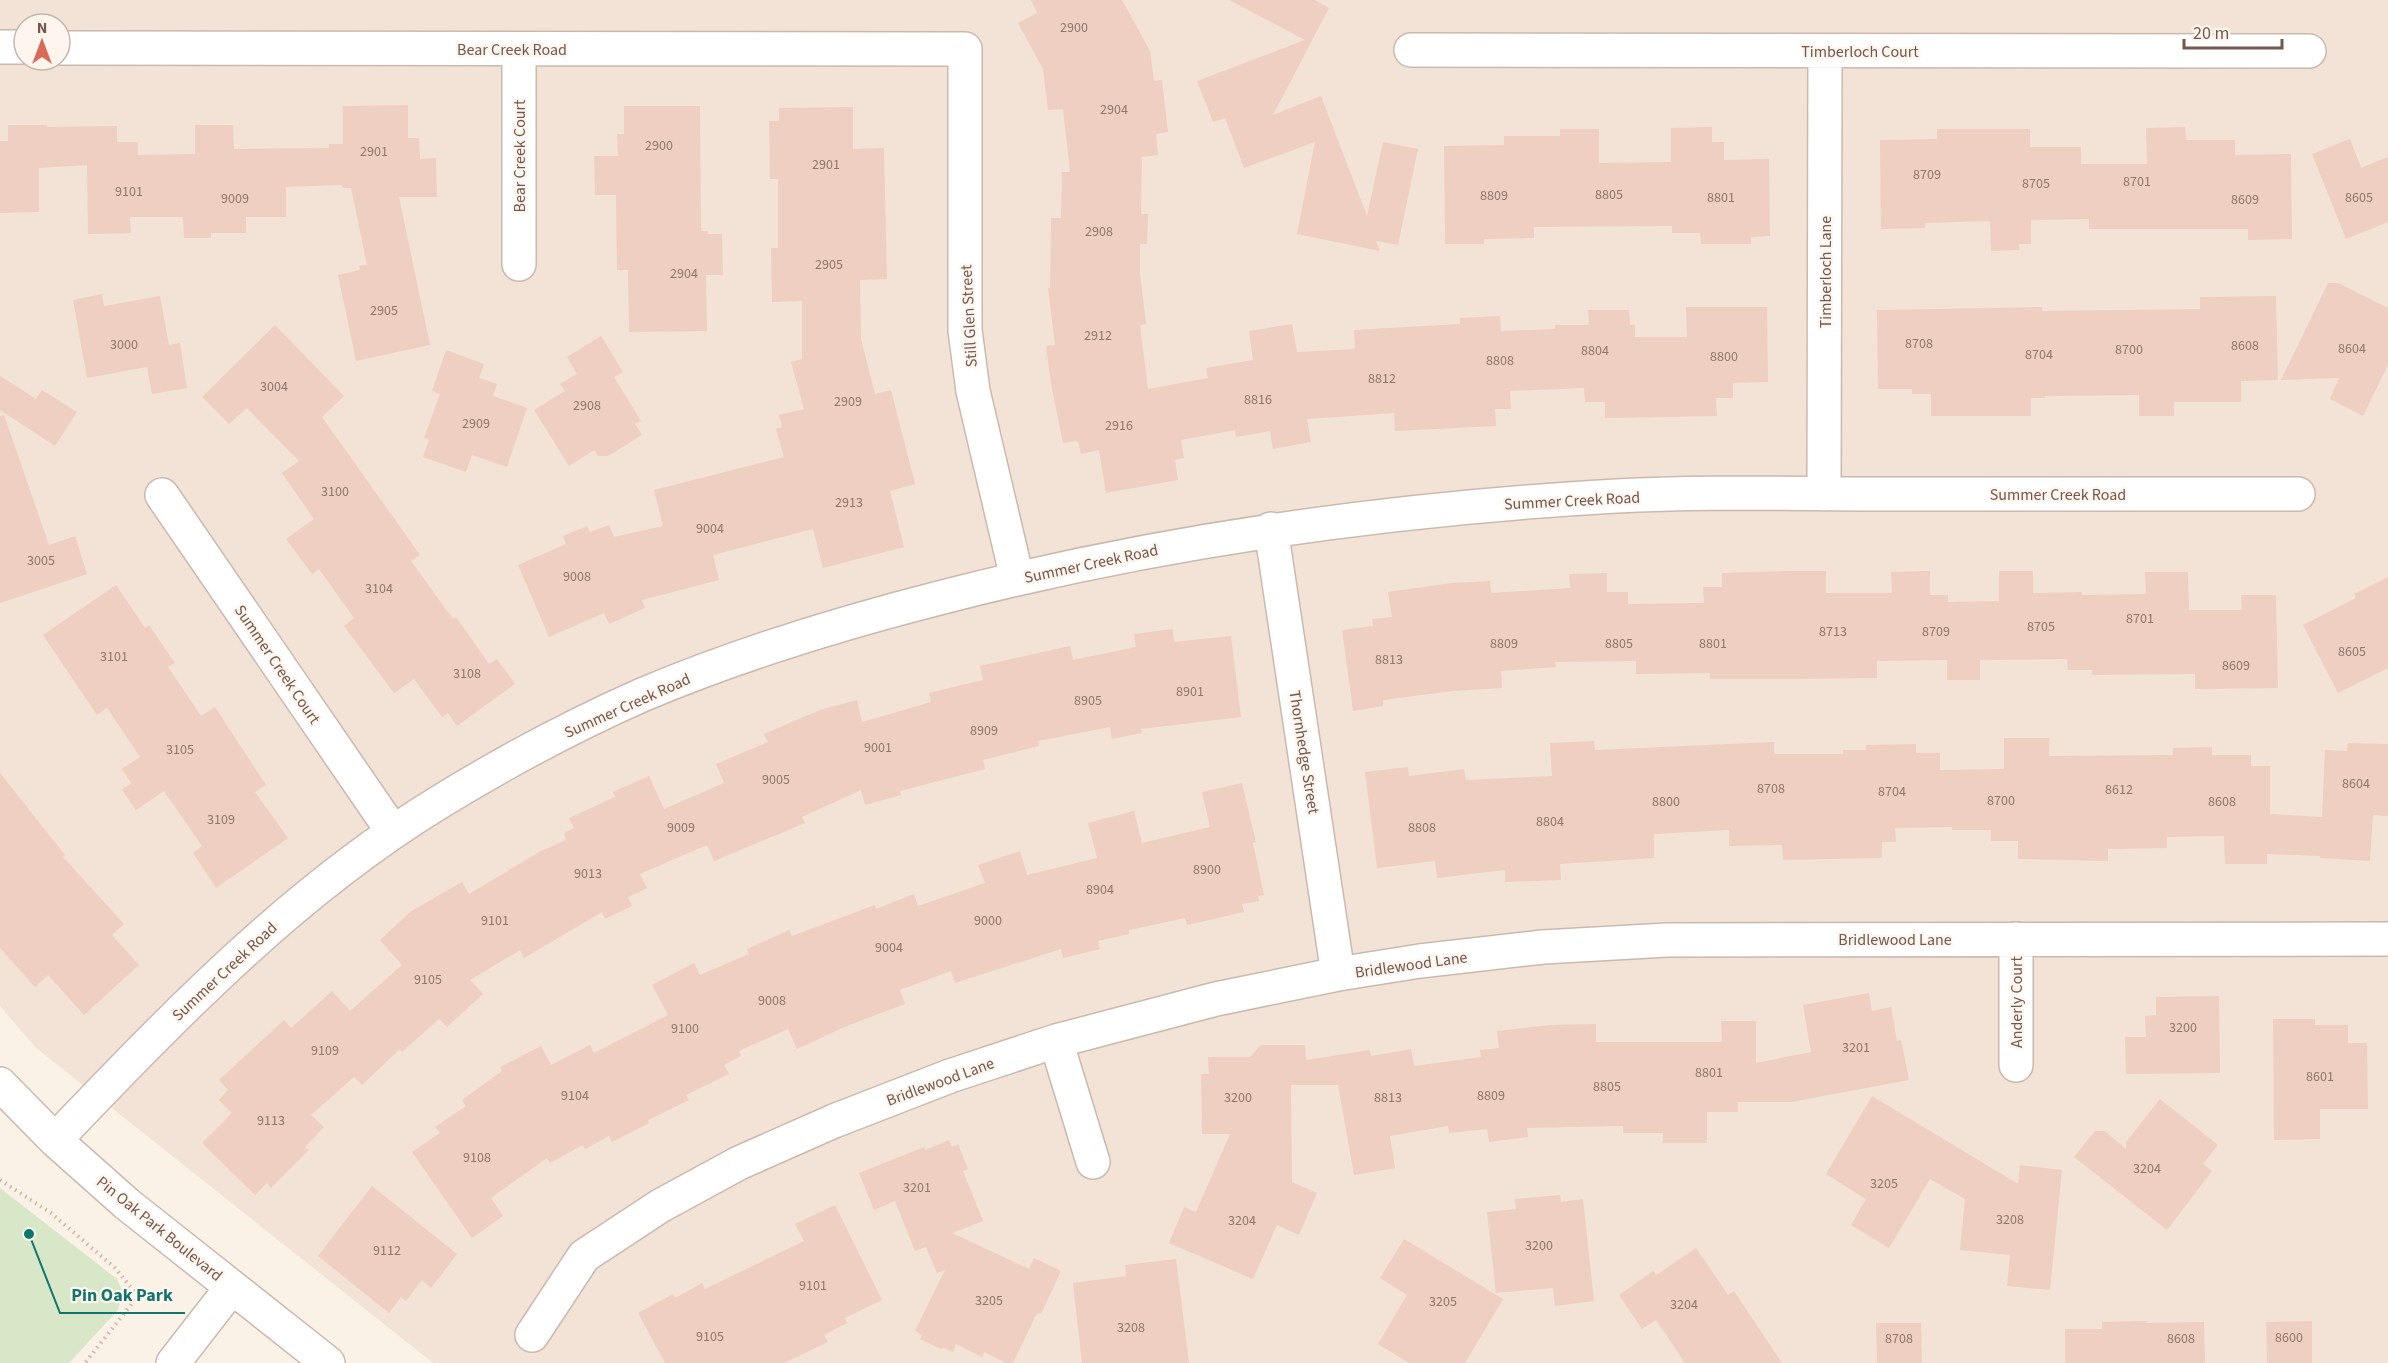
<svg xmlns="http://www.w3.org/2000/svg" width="2388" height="1363" viewBox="0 0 2388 1363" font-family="'Source Sans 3',sans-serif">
<rect width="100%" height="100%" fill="#fbf2e7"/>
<!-- residential -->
<path fill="#f2e3d6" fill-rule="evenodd" d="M0,0h2388v1363h-1955l-398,-316 -35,-41zM24,24h36v36h-36z"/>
<!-- green -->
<path fill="#d7e7c7" d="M0,1188l117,91 6,14 -5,17 -49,53h-69z"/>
<!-- building -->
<path fill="#eecfc1" d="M1031,0h91l28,51 4,30 8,-1 6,52 -12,2 2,21 -16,2 -1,57h7l-1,30h-7v30l6,50 -6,1 8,64 60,-11 -2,-10 47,-8 -4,-29 43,-7 5,28 58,-3 -1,-19 106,-6v-6l40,-2 1,15 54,-2v-4h34l-1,-15h41l1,15h5v12h52l-1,-30h81l1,75 -35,1v15h-17l1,18 -112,2v-16h-20l-1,-14 -74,3 1,18h-16l1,17 -101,5 -1,-18 -87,6 4,23 -38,7 -3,-18 -34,6 -1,-7 -54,10 3,18 -9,2 3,20 -72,13 -7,-43 -18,4 -3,-13 -15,2 -12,-59 -5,-38 9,-1 -7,-57h2l1,-70h10l1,-46h8l-7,-63 -15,1 -5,-41 -25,-46 19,-10z
M1229,0h86l14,8 -56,107 48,-19 46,120 16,-74 35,7 -20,96 -22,-4 4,10 -83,-17 18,-92 -71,26 -19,-50 -12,4 -16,-41 108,-41z
M408,105v33h11l1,21 16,-1 1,39h-38l31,148 -74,16 -18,-86 22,-5 -1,-4 8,-1 -16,-77h-9v-3l-56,2v30h-40v16h-35v5h-27l-1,-21h-53l1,16 -43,1 -1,-69 -48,3v44l-39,1v-72h8v-16h39v2l70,-1v16h21v13l57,-1v-29h38l1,24 95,-1v-4h14v-38z
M624,106h76l1,125h7v3h14l1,41h-17l1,56 -78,1 -1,-62h-11l-1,-75h-21l-1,-39h24l-1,-22h7z
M853,107v42l31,-1 3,131 -27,1 1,59 14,55 16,-4 24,94 -25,7 14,56 -81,21 -10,-39 -100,26 6,25 -77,20 3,8 -36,16 -5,-11 -55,24 -31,-72 48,-21 -3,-8 24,-10 3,6 19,-7 5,12 49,-11 -9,-36 130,-33 -8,-28 6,-2 -3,-12 25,-6 -13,-47 11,-3v-58l-30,1 -1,-54h7v-69h-8l-1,-58h10v-13z
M1712,127v15h12v18l45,-1 1,77 -19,1v7h-50l-1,-11h-28v-7l-138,1v11l-50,1v5h-39l-1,-98 60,-1v-9h56v-7h39v34l72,-1v-34z
M2185,127l1,13h49v15l56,-1 1,85 -44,1v-11h-159v-10l-58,1v24h-12v6l-28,1 -1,-30 -65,2v5l-44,1 -1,-89 57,-1v-10h93v18h51v17h66l-1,-36z
M2350,139l11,29 27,-11v65l-42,17 -34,-85z
M2328,283h10l50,25v57l-25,51 -33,-17 9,-21 -58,2z
M102,294l2,12 56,-10 9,49 11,-2 7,45 -35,6 -5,-27 -60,11 -14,-78z
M2276,296l2,84 -37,1v21h-67v14h-35v-21l-94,1v2h-14v18h-100v-22h-19v-5h-34l-1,-79 165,-3v4l158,-2v-12z
M275,325l69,71 -22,21 98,138 -9,6 42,58 3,-2 33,47 8,-5 18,25 -58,42 -9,-13 -6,4 -28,-38 -20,14 -50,-67 10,-8 -35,-49 -7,5 -26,-35 28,-20 -32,-46 17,-12 -52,-53 -18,16 -27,-27z
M601,336l22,36 -9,5 27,44 -6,3 7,11 -34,21h-10l-4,-6 -25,16 -35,-56 31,-19 -5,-7 17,-10 -10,-17z
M446,350l38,14 -5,14 18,6 -4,12 34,12 -20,59 -35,-12 -6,17 -43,-15 6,-17 -5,-2 16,-44 -8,-3z
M0,376l36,23 6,-9 35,22 -22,34 -55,-36z
M4,415l45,130 26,-9 12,38 -87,29v-187z
M1789,571h37v22h66l-1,-21 39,-1v24h18v7l51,-1v-30h34v22l49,-1v3l64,-1 -1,-22h43l1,38h53l-1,-15h35l2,93 -83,1v-15l-103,1v-5h-24l-1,-11 -87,1v20h-33v-20l-70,1v17l-80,1h-87v-6l-74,1v-13l-81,1 1,5 -55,4 1,17 -49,3 -70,9v6l-30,5 -11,-81 31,-4 -1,-7 20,-2 -4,-25 64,-9 38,-2 1,12 79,-5 -1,-14 38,-1v19h21v12l76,-1 -1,-16h19v-14z
M2388,577v91l-50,25 -35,-68 53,-27 -2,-4z
M116,585l29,43 4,-3 26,38 -7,4 33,49 14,-9 51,78 -11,7 33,46 -72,50 -23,-35 9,-7 -38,-55 -28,19 -14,-20 9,-7 -9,-14 18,-12 -33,-49 -10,7 -54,-80z
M1173,629l1,13 57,-6 10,81 -100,12 1,4 -30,6 -2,-12 -72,14 1,5 -56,14 2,9 -85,22 1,4 -36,10 -4,-15 -59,27 3,6 -91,38 -7,-16 -67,29 7,14 -19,9 4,9 -27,13 -3,-7 -78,46 -4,-8 -50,30 13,14 -36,33 -8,-8 -37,33 -2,-3 -38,36 -8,-8 -43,38 13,12 -19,20 4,3 -38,38 -4,-5 -12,12 -53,-52 30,-30 -13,-13 9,-10 -9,-10 65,-60 7,8 41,-37 18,20 52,-46 -22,-25 30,-28 52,-30 7,12 70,-42 27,-12 -2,-7 10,-5 -5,-10 46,-21 -2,-5 36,-16 15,33 60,-26 -8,-19 52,-22 -4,-8 56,-24 37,-10 5,22 69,-20 -2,-9 54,-13 -3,-14 90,-20 3,14 63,-13 -2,-13z
M2004,738h45v18l124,-1v-7l39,-1v8h39v11h19v48l52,3 3,-67 22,1 1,-8 40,1v72l-15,-1 -3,46 -50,-3v-2l-53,-2v10h-42l-1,-28 -57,1v11l-59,1v12l-90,-2v-18h-27v-11h-39v-3l-57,1 1,14h-14v16l-99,2 -1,-15 -53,1v-16l-75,4v24l-94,6 1,16 -56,2v-12l-68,8 -2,-17 -58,7 -12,-96 43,-5 1,9 55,-7 2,11 86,-4 -2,-33 44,-2 1,9 179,-8v12h69v-4h23v-5l50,-1v9h24v17l64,-1z
M0,773l65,82 -2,2 61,67 -12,11 27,30 -55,50 -36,-40 -13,12 -35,-39z
M1242,783l14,59 -3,1 11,52 -6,1 1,5 -17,3 2,8 -57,13 -2,-7 -56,12v4l-31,7 2,8 -37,9 -2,-9 -106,34 -4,-12 -51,19 5,14 -56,21 -52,24 -9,-20 -49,22 2,5 -17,9 5,9 -43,21 3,5 -41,20 1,3 -37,19 -3,-6 -24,13 -2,-4 -33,18 -3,-5 -56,40 12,18 -31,22 -60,-86 28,-19 -5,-6 31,-21 -4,-6 40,-29 -2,-4 41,-21 10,19 39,-20 4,8 74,-38 -16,-30 42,-22 6,12 49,-21 -2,-5 42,-19 3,6 83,-31 1,4 38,-15 4,12 67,-23 -7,-18 42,-14 7,24 70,-17 -9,-35 46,-12 8,32 68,-16 -8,-35z
M1869,993l3,18 19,-4 6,34 4,-1 8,40 -118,22h-53v10h-31v31h-44v-10h-40v-7l-96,2 1,9 -39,5 -2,-13 -38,4 -1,-7 -58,10 5,32 -41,7 -16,-90h-47l1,97 25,11 -18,42 -22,-10 -24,54 -84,-36 15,-36 12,5 34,-78h-28l-1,-60h8l-1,-17h42l11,-12h44l1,15 64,-10 1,6 40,-7 3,17 67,-9 -1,-7 19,-2 -2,-17 53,-6 46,-1v18h126l-1,-21h35v42l55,-11 -8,-47z
M2219,996l1,77 -94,1 -1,-37h21l-1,-21 11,-1v-18z
M2273,1019h42v6h33v18h19l1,66h-48v30l-46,1z
M1872,1096l146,88 2,-19 42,5 -12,120 -43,-4 3,-31 -50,-5 5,-51 -35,-20 -41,69 -38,-23 15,-26 -40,-25z
M2160,1099l58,46 -15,19 9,7 -45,59 -93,-73 21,-26h10l21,18v-7z
M949,1140l3,7 6,-3 10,25 -5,2 20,50 -31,12 77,36 5,-11 27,13 -20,43 -4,-1 -24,50h-7l-22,-11 -2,5 -26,-13 -3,8 -10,-5 -2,2 -21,-10 2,-4 -7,-4 30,-61 -8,3 -11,-26 -11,4 -20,-50 -21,9 -15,-37 65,-26 1,3z
M372,1186l85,68 -26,34 -9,-8 -16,21 -5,-4 -12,16 -71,-57z
M1560,1195l1,7 22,-3 11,102 -39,5 -2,-18 -57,5 -9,-81 29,-3 -1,-10z
M835,1205l47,95 -37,18 2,5 -23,12 4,7 -44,21h-119l-27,-50 35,-19 2,4 27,-15 3,6 99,-48 -9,-17z
M1404,1239l99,60 -38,64h-56l-31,-19 29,-49 -27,-17z
M1696,1248l32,47 6,-4 48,72h-97l-29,-43 -14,9 -23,-34 34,-24 3,4z
M1176,1259l13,104h-107l-9,-80 53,-7 -1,-11z
M2146,1321v2l58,-1 1,41h-140v-34h37v-7z
M2312,1321v42h-45l-1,-41z
M1876,1323h45l1,40h-45z"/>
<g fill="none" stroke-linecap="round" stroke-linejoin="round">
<defs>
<path id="minor" d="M0,47h24
M60,48l905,1v281l8,61 44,187
M519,49v215
M1411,50l898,1
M1824,494l1,-443
M162,495l231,337
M1271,529l67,445
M2016,939v126
M1056,1041l37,121
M0,1084l55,56 72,64 201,159
M55,1140c118,-123 236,-247 383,-337 65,-40 134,-77 204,-108 97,-41 199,-72 301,-98 221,-57 445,-88 673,-101 89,-5 179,-2 268,-2 138,0 276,0 414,0
M532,1335l52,-79 76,-50 79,-43 95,-42 116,-45 106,-35 160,-42 122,-25 82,-13 123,-14 124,-7 721,-1
M173,1363l59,-76"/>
</defs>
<!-- minor casing -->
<use href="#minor" stroke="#ccb9ae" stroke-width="36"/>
<!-- path -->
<path stroke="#d3b2a4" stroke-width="4" stroke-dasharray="1.5 4.5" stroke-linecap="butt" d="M0,1180l51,33 64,55 23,28 -53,67"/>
<!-- minor -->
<use href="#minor" stroke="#fff" stroke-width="33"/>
</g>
<g text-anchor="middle" stroke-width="4.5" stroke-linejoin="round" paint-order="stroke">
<!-- number labels -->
<g font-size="14" fill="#91766b">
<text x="1074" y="32">2900</text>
<text x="1114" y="114">2904</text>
<text x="659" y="150">2900</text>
<text x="374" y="156">2901</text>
<text x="826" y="169">2901</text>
<text x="1927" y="179">8709</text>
<text x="2137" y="186">8701</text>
<text x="2036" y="188">8705</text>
<text x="129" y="196">9101</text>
<text x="1609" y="199">8805</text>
<text x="1494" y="200">8809</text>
<text x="1721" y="202">8801</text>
<text x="2359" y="202">8605</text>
<text x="235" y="203">9009</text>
<text x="2245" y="204">8609</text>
<text x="1099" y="236">2908</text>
<text x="829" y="269">2905</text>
<text x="684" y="278">2904</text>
<text x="384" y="315">2905</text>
<text x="1098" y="340">2912</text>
<text x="1919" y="348">8708</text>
<text x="124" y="349">3000</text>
<text x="2245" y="350">8608</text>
<text x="2352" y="353">8604</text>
<text x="2129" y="354">8700</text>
<text x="1595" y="355">8804</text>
<text x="2039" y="359">8704</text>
<text x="1724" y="361">8800</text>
<text x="1500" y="365">8808</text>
<text x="1382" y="383">8812</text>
<text x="274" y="391">3004</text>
<text x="1258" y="404">8816</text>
<text x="848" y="406">2909</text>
<text x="587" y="410">2908</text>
<text x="476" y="428">2909</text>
<text x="1119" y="430">2916</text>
<text x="335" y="496">3100</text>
<text x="849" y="507">2913</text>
<text x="710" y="533">9004</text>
<text x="41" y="565">3005</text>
<text x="577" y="581">9008</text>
<text x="379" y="593">3104</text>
<text x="2140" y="623">8701</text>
<text x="2041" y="631">8705</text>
<text x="1833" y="636">8713</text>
<text x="1936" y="636">8709</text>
<text x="1504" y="648">8809</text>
<text x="1619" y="648">8805</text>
<text x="1713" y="648">8801</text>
<text x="2352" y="656">8605</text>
<text x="114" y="661">3101</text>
<text x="1389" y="664">8813</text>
<text x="2236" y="670">8609</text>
<text x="467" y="678">3108</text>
<text x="1190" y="696">8901</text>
<text x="1088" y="705">8905</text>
<text x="984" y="735">8909</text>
<text x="878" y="752">9001</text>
<text x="180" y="754">3105</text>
<text x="776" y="784">9005</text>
<text x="2356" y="788">8604</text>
<text x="1771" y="793">8708</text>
<text x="2119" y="794">8612</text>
<text x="1892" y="796">8704</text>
<text x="2001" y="805">8700</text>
<text x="1666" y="806">8800</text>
<text x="2222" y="806">8608</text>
<text x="221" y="824">3109</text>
<text x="1550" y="826">8804</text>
<text x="681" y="832">9009</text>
<text x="1422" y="832">8808</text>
<text x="1207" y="874">8900</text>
<text x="588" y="878">9013</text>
<text x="1100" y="894">8904</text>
<text x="495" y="925">9101</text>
<text x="988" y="925">9000</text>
<text x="889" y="952">9004</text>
<text x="428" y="984">9105</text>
<text x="772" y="1005">9008</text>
<text x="2183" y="1032">3200</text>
<text x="685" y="1033">9100</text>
<text x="1856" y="1052">3201</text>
<text x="325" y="1055">9109</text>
<text x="1709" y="1077">8801</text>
<text x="2320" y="1081">8601</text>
<text x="1607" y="1091">8805</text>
<text x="575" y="1100">9104</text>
<text x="1491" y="1100">8809</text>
<text x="1238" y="1102">3200</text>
<text x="1388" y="1102">8813</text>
<text x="271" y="1125">9113</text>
<text x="477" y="1162">9108</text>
<text x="2147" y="1173">3204</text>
<text x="1884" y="1188">3205</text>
<text x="917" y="1192">3201</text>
<text x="2010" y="1224">3208</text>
<text x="1242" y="1225">3204</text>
<text x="1539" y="1250">3200</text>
<text x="387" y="1255">9112</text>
<text x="813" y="1290">9101</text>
<text x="989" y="1305">3205</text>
<text x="1443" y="1306">3205</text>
<text x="1684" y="1309">3204</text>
<text x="1131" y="1332">3208</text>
<text x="710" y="1341">9105</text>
<text x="2289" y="1342">8600</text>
<text x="1899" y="1343">8708</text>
<text x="2181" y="1343">8608</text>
</g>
<!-- street labels -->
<g font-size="16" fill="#72584e" stroke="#fef6ee">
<text x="512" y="55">Bear Creek Road</text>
<text x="1860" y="57">Timberloch Court</text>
<text transform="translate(519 156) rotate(-90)" y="6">Bear Creek Court</text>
<text transform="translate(1825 272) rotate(-90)" y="6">Timberloch Lane</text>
<text transform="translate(968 316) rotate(-93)" y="6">Still Glen Street</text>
<text x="2058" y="500">Summer Creek Road</text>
<text transform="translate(1572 500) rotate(-3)" y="6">Summer Creek Road</text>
<text transform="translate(1091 563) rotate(-12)" y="6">Summer Creek Road</text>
<text transform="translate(278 664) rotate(56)" y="6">Summer Creek Court</text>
<text transform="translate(627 705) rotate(-24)" y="6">Summer Creek Road</text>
<text transform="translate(1305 752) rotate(81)" y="6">Thornhedge Street</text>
<text x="1895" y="945">Bridlewood Lane</text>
<text transform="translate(1411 964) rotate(-8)" y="6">Bridlewood Lane</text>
<text transform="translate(224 971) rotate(-43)" y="6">Summer Creek Road</text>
<text transform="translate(2016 1002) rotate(-90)" y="6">Anderly Court</text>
<text transform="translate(940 1081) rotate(-20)" y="6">Bridlewood Lane</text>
<text transform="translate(160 1228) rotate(39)" y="6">Pin Oak Park Boulevard</text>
</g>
</g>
<!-- callouts -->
<path fill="none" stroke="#0f766e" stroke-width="2" d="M29 1234L60 1313H185"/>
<circle fill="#0f766e" stroke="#fef6ee" stroke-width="2" cx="29" cy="1234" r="6"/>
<g font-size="18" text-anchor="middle" font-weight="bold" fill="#0f766e" stroke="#fef6ee" stroke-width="4.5" stroke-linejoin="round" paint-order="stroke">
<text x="122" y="1301">Pin Oak Park</text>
</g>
<!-- north arrow -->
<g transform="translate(42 42)"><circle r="28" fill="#fef6ee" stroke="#c6b7ae" stroke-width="1.5"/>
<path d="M0-4.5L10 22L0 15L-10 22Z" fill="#da6957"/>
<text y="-9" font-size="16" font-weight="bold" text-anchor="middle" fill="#72584e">N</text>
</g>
<!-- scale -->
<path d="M2184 39v9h98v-9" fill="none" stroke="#72584e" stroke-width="3"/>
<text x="2193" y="39" font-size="18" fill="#72584e" stroke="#fef6ee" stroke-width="4.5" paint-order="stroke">20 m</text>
</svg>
